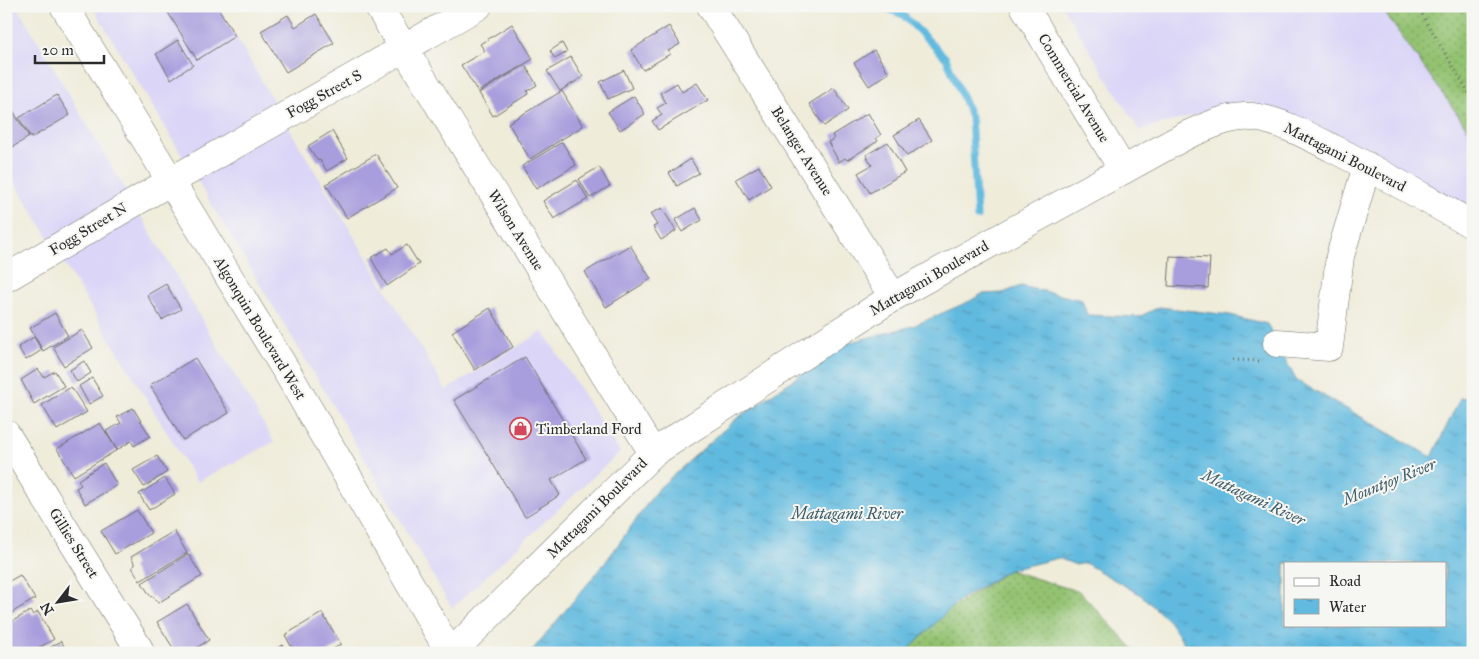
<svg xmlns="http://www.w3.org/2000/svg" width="1479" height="659" viewBox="0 0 1479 659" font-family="'IM FELL Great Primer',serif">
<defs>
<pattern id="grass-dots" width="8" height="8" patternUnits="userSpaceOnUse" patternTransform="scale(1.25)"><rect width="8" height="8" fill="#93c271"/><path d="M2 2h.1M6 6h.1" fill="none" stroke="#789e5d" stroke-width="1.8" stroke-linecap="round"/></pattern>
<pattern id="water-ripples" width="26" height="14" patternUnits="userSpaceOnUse" patternTransform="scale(1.25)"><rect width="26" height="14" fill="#61badf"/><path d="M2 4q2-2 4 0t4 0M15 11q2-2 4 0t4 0" fill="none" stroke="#5097b5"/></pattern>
</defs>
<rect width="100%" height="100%" fill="#f6f6f2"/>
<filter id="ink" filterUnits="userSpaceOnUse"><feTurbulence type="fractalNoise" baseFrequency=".02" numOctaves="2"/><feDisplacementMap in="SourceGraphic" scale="10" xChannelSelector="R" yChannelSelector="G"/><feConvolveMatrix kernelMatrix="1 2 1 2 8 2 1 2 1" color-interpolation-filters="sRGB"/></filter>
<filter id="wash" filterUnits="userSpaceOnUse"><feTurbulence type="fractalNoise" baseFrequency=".0096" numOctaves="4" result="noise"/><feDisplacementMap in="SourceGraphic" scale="20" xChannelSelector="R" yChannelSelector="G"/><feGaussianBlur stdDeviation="1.12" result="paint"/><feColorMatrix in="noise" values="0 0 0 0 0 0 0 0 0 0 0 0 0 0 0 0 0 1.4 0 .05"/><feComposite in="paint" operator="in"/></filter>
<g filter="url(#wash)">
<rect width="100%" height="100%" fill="#efecda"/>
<!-- built -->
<path fill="#dbd6f7" d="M6,6h11l257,436 -77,40 -191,-314z
M92,6h126l75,129 153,255 97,-59 77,121 -168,156 -127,-216z
M1062,6h318l93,130v73l-224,-108 -110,29z"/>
<!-- grass -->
<path fill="url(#grass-dots)" stroke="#5f764e" d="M1380,6h93v130z
M1009,570l71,22 57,61h-232l45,-44z"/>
<!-- water -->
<path fill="url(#water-ripples)" stroke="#467285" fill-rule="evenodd" d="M1021,286l61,14 5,15 52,2 20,-10 71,8 37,9 29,56 136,77 28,-59 13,-2v257h-282l-22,-32 -28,-26 -56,-32 -9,2 -18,-7 -49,12 -51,31 -53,52h-375l75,-90 52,-73 79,-71 111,-76 66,-17 57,-25 12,-7 21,-1zM1285,563h160v62h-160z"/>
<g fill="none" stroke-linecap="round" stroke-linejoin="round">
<!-- stream -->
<path stroke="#61badf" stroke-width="7" d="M880,6l23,9 43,43 25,59 6,100"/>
</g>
<g id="blocks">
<!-- building -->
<path fill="#a89ddd" d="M164,6h53l18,30 -38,24z
M316,14l18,29 -48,29 -25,-41 27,-16 7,12z
M512,24l21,35 -55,33 -17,-27 24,-14 -5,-7z
M669,26l11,18 -12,7 2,3 -27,16 -12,-20z
M178,40l15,25 -22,14 -15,-25z
M562,43l5,9 -12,7 -5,-8z
M874,50l15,23 -20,13 -15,-23z
M571,57l12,20 -23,14 -13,-20z
M525,65l12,20 -10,6 1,3 -35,22 -14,-23z
M624,70l8,18 -24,11 -8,-17z
M677,83l5,9 15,-9 11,17 -50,30 -6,-9 10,-6 -5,-7 9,-5 -6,-10z
M834,88l14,22 -24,16 -15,-22z
M562,91l21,35 -53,33 -22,-36z
M57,95l13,20 -39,23 -12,-20z
M634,96l11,18 -25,16 -12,-18z
M6,100l23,37 -23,14z
M868,113l13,22 -5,3 2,3 -31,19 -2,-2 -6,4 -11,-20 6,-3 -2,-4z
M919,120l13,20 -25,16 -13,-21z
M332,131l16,27 -21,13 -7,-11 -2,1 -10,-15z
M562,142l14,23 -40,24 -14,-23z
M888,142l17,30 -35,21 -12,-20 14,-8 -6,-10z
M376,154l21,34 -50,30 -21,-34z
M691,159l8,14 -22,13 -8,-13z
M759,166l12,20 -22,14 -13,-21z
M599,167l11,19 -20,12 -11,-19z
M577,180l11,19 -34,20 -11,-18z
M662,208l14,23 -15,9 -8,-13 4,-2 -7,-11z
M695,208l7,12 -20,12 -7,-12z
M407,245l12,19 -32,22 -16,-28 17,-10 4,6z
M630,245l21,34 -45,28 -21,-35z
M1170,256l40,2 -2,30 -40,-2z
M166,284l15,25 -19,11 -15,-25z
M490,308l23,39 -38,23 -23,-38z
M55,313l13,23 -25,15 -13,-23z
M82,330l11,18 -29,18 -11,-19z
M34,337l8,13 -16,10 -8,-13z
M525,357l61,102 -35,21 9,15 -35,22 -71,-117z
M195,358l34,55 -46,27 -33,-55z
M84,361l7,12 -14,9 -7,-12z
M38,369l6,8 11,-6 9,15 -30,18 -13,-24z
M92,378l11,18 -14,8 -10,-18z
M71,387l16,25 -30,18 -15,-25z
M133,408l17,28 -16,10 -3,-5 -14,9 -11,-19 15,-8 -4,-6z
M100,423l17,27 -43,26 -17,-27z
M157,456l10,16 -23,15 -11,-17z
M104,463l13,22 -32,19 -9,-16 5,-3 -3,-5z
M165,478l10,16 -26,16 -10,-16z
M137,510l14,23 -36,21 -14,-23z
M174,531l13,22 -47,28 -8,-14 3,-2 -4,-8z
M188,554l14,22 -44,27 -5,-7 -2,1 -9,-14z
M20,575l15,24 -29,17v-33z
M187,604l22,36 -21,13h-17l4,-2 -18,-29z
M30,611l3,4 5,-3 16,27 -24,14h-22l-2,-4v-24z
M322,613l19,31 -14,9h-32l-10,-18z
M61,641l7,12h-27z
M283,645l4,8h-18z"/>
</g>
</g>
<g filter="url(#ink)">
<use href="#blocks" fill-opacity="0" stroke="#706f68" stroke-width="1"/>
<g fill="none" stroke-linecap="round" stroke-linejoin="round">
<defs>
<path id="minor" d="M378,6l275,447
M711,6l182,291
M1024,6l99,164
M6,278l165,-97 307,-175
M1277,343l52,4 11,-91 27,-90
M6,434l133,215 1,4
M451,653l202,-200 240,-156 292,-161c18,-8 38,-18 58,-19 26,-2 66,19 89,31 48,24 94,51 141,77"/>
<path id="major" d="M64,6l226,371 160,276"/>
</defs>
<!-- minor casing -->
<use href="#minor" stroke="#706f68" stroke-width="29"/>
<!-- major casing -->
<use href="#major" stroke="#706f68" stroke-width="29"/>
<!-- path -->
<path stroke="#706f68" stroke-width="3" stroke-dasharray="1 4" stroke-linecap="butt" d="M1417,6l56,94
M1233,360l27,1"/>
<!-- minor -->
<use href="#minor" stroke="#fff" stroke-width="28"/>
<!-- major -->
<use href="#major" stroke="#fff" stroke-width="28"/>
</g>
</g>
<!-- icons -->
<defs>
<symbol id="shop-ring" viewBox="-11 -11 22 22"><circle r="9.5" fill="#f6f6f2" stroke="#d1495b" stroke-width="1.5"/><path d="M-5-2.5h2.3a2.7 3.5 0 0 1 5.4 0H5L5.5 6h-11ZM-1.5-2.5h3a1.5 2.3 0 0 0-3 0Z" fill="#d1495b"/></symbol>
</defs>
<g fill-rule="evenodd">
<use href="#shop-ring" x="508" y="416" width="25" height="25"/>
</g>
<g text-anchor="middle" stroke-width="4" stroke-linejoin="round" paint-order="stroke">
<!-- street labels -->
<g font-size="15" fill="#2b2b2b" stroke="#f6f6f2">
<text transform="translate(1074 88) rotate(59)" y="5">Commercial Avenue</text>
<text transform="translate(324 94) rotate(-29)" y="5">Fogg Street S</text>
<text transform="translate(802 151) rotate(58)" y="5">Belanger Avenue</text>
<text transform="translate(1345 157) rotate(27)" y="5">Mattagami Boulevard</text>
<text transform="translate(88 229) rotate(-31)" y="5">Fogg Street N</text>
<text transform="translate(516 230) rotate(58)" y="5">Wilson Avenue</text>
<text transform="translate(929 278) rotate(-30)" y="5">Mattagami Boulevard</text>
<text transform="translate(260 328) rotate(59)" y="5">Algonquin Boulevard West</text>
<text transform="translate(597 508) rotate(-45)" y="5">Mattagami Boulevard</text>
<text transform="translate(74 543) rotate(58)" y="5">Gillies Street</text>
</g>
<!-- poi labels -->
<g font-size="15" fill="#2b2b2b" stroke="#f6f6f2" text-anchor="start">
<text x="536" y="434">Timberland Ford</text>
</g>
<!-- water labels -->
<g font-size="16" font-style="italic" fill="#3e5d6a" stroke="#f6f6f2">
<text transform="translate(1389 481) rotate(-22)" y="6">Mountjoy River</text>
<text transform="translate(1254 497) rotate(25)" y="6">Mattagami River</text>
<text x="847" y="519">Mattagami River</text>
</g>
</g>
<!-- margin -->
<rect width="1479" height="659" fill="none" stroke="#f6f6f2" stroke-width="25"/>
<!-- legend -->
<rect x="1284" y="562" width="162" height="65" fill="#f6f6f2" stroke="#a5a5a2"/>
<rect x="1294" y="578" width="25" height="8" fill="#ffffff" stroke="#a5a5a2"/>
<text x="1329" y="586" font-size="15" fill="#2b2b2b">Road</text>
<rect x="1294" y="599" width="25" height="15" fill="url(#water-ripples)" stroke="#a5a5a2"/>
<text x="1329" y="612" font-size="15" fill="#2b2b2b">Water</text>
<!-- north arrow -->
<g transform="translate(58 602) rotate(239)" stroke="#f6f6f2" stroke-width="4" paint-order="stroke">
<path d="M0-4L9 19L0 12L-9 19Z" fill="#2b2b2b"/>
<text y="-8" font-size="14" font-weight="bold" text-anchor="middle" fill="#2b2b2b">N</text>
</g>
<!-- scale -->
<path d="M35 55v8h69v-8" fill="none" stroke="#2b2b2b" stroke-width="2.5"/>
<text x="42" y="55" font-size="15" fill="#2b2b2b" stroke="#f6f6f2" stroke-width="4" paint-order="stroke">20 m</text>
</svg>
